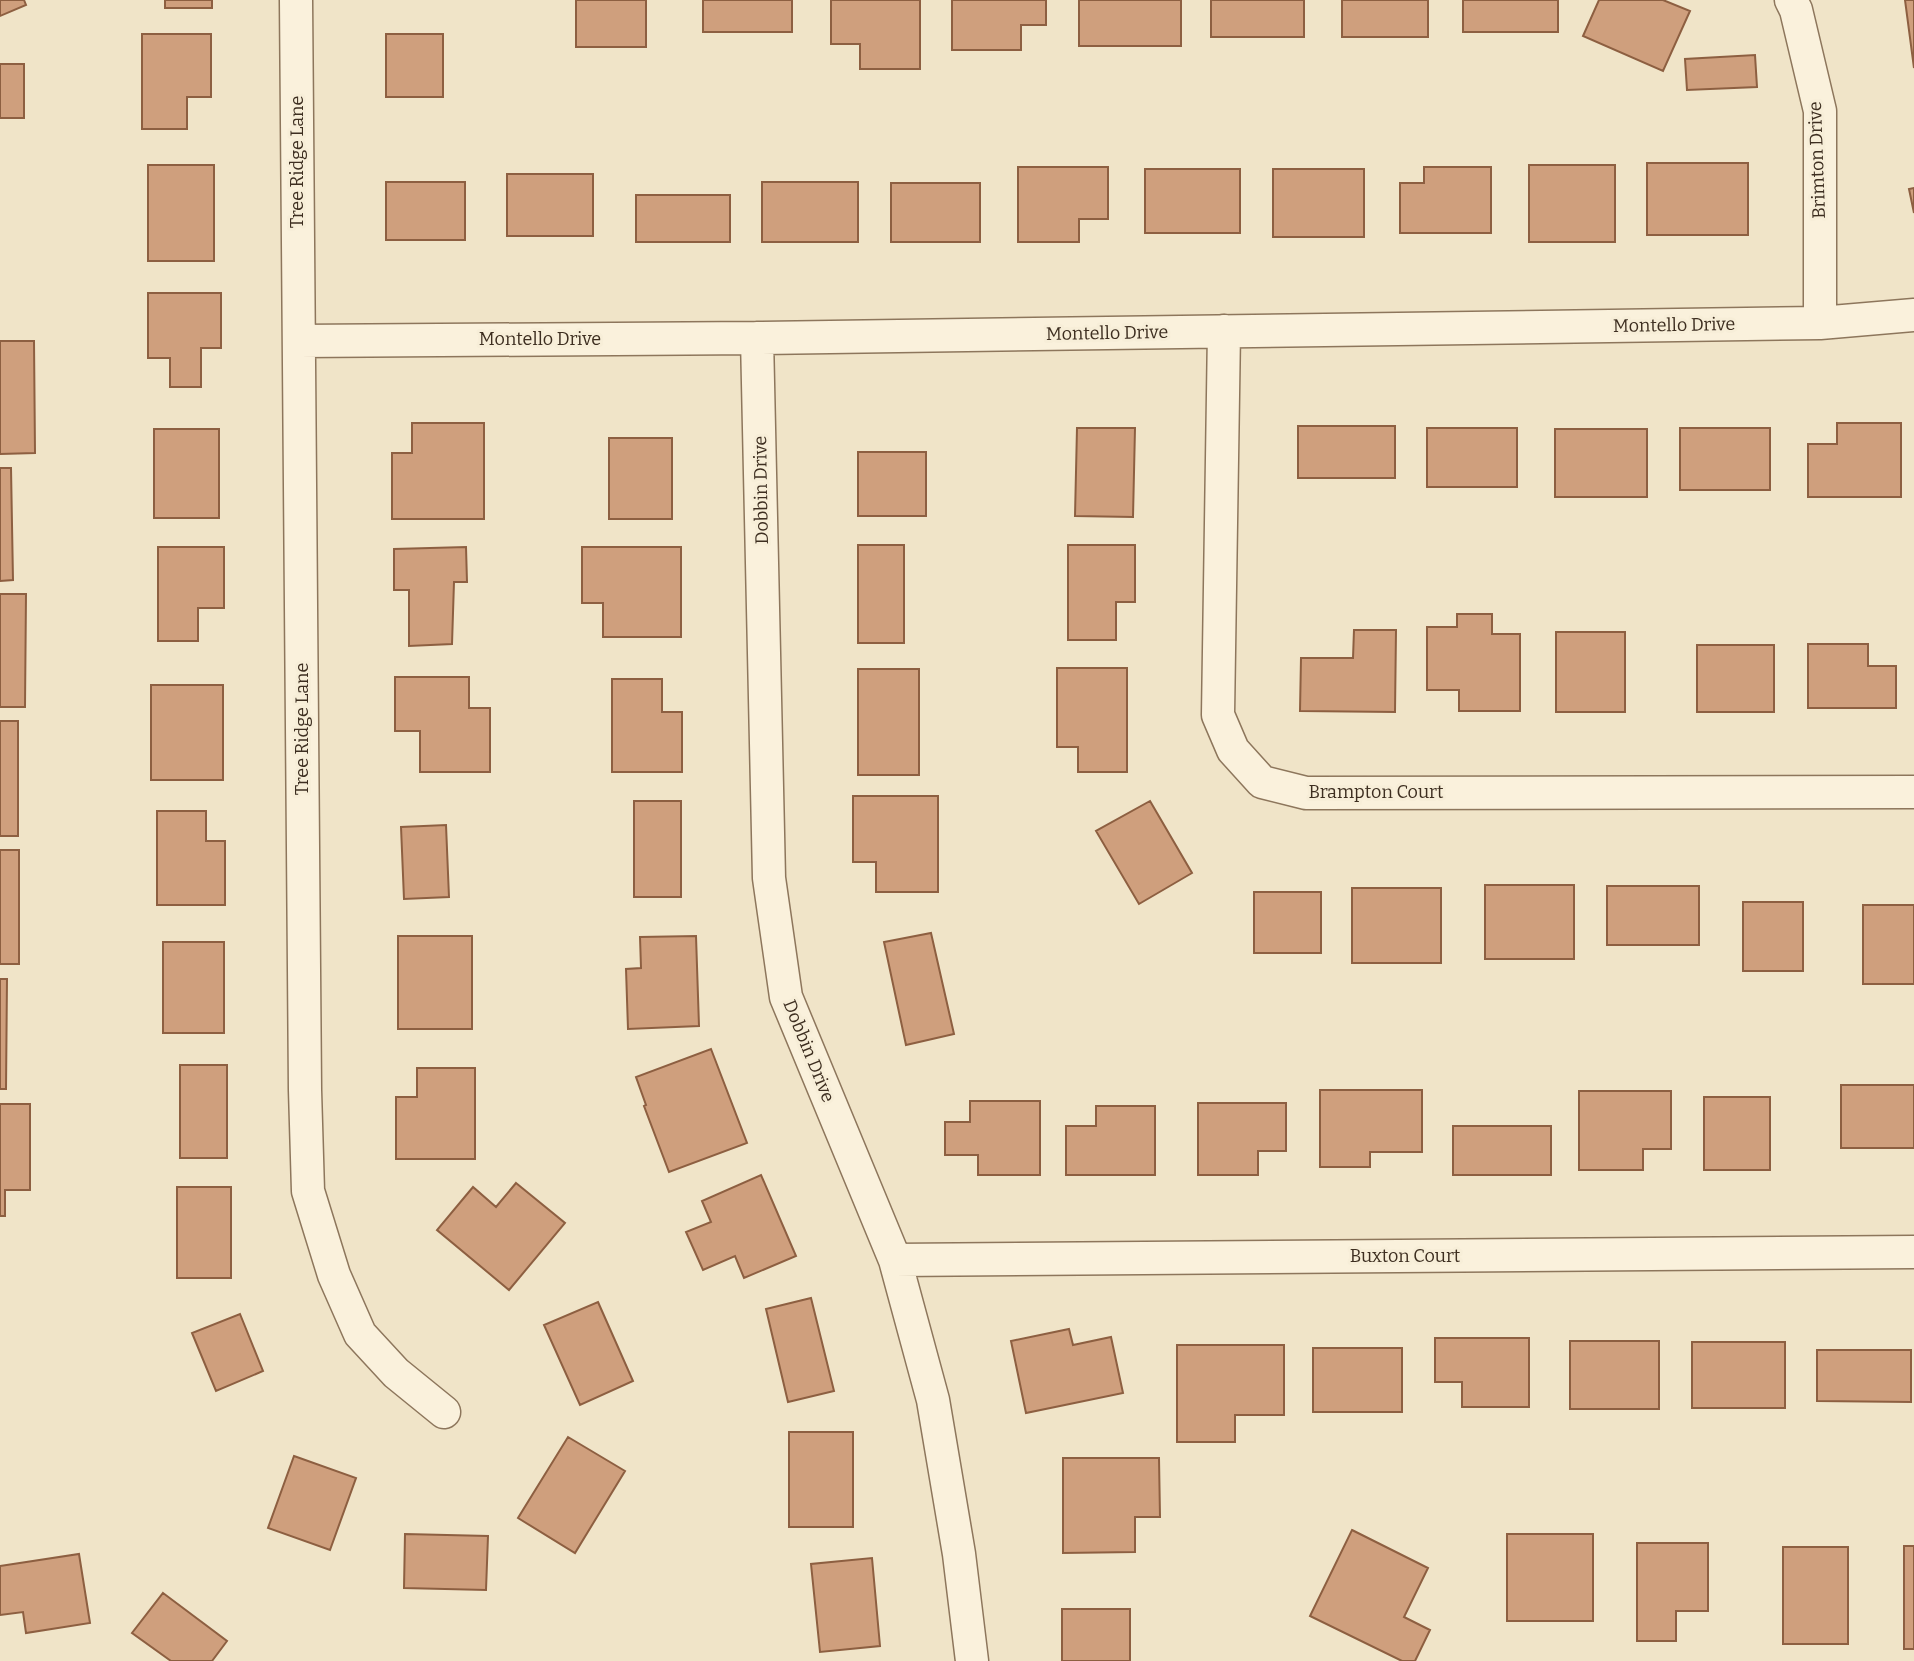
<svg xmlns="http://www.w3.org/2000/svg" width="1914" height="1661" viewBox="0 0 1914 1661" font-family="Bitter,serif">
<rect width="100%" height="100%" fill="#f0e4c8"/>
<!-- building -->
<path fill="#cf9f7d" stroke="#8d5f41" stroke-width="2" d="M0,0h24l2,5 -26,11z
M165,0h47v8h-47z
M576,0h70v47h-70z
M703,0h89v32h-89z
M831,0h89v69h-60v-25h-29z
M952,0h94v25h-25v25h-69z
M1079,0h102v46h-102z
M1211,0h93v37h-93z
M1342,0h86v37h-86z
M1463,0h95v32h-95z
M1599,0h64l27,11 -27,60 -80,-35z
M1905,0h9v68z
M142,34h69v63h-24v32h-45z
M386,34h57v63h-57z
M1755,55l2,32 -70,3 -2,-31z
M0,64h24v54h-24z
M1647,163h101v72h-101z
M148,165h66v96h-66z
M1529,165h86v77h-86z
M1018,167h90v52h-29v23h-61z
M1424,167h67v66h-91v-50h24z
M1145,169h95v64h-95z
M1273,169h91v68h-91z
M507,174h86v62h-86z
M386,182h79v58h-79z
M762,182h96v60h-96z
M891,183h89v59h-89z
M1914,188v25l-5,-24z
M636,195h94v47h-94z
M148,293h73v55h-20v39h-31v-29h-22z
M0,341h34l1,112 -35,1z
M412,423h72v96h-92v-66h20z
M1837,423h64v74h-93v-53h29z
M1298,426h97v52h-97z
M1077,428h58l-2,89 -58,-1z
M1427,428h90v59h-90z
M1680,428h90v62h-90z
M154,429h65v89h-65z
M1555,429h92v68h-92z
M609,438h63v81h-63z
M858,452h68v64h-68z
M0,468h11l2,112 -13,1z
M858,545h46v98h-46z
M1068,545h67v57h-19v38h-48z
M158,547h66v61h-26v33h-40z
M466,547l1,35h-13l-2,62 -43,2v-56h-15v-41z
M582,547h99v90h-78v-34h-21z
M0,594h26l-1,113h-25z
M1457,614h35v20h28v77h-61v-21h-32v-63h30z
M1354,630h42l-1,82 -95,-1 1,-53h52z
M1556,632h69v80h-69z
M1808,644h60v22h28v42h-88z
M1697,645h77v67h-77z
M1057,668h70v104h-49v-25h-21z
M858,669h61v106h-61z
M395,677h74v31h21v64h-70v-41h-25z
M612,679h50v33h20v60h-70z
M151,685h72v95h-72z
M0,721h18v115h-18z
M853,796h85v96h-62v-30h-23z
M634,801h47v96h-47z
M1150,801l42,72 -53,31 -43,-73z
M157,811h49v30h19v64h-68z
M446,825l3,72 -45,2 -3,-72z
M0,850h19v114h-19z
M1485,885h89v74h-89z
M1607,886h92v59h-92z
M1352,888h89v75h-89z
M1254,892h67v61h-67z
M1743,902h60v69h-60z
M1863,905h51v79h-51z
M931,933l23,101 -48,11 -22,-103z
M398,936h74v93h-74z
M696,936l3,90 -71,3 -2,-60 15,-1 -1,-31z
M163,942h61v91h-61z
M0,979h7l-1,110h-6z
M711,1049l36,94 -78,29 -25,-66 2,-1 -10,-28z
M180,1065h47v93h-47z
M417,1068h58v91h-79v-62h21z
M1841,1085h73v63h-73z
M1320,1090h102v62h-52v15h-50z
M1579,1091h92v58h-28v21h-64z
M1704,1097h66v73h-66z
M970,1101h70v74h-62v-20h-33v-33h25z
M1198,1103h88v48h-28v24h-60z
M0,1104h30v86h-25v26h-5z
M1096,1106h59v69h-89v-49h30z
M1453,1126h98v49h-98z
M761,1175l35,81 -52,22 -9,-22 -32,14 -17,-38 25,-10 -9,-21z
M516,1183l49,40 -56,67 -72,-60 36,-43 23,20z
M177,1187h54v91h-54z
M811,1298l23,93 -46,11 -22,-93z
M598,1302l35,79 -53,24 -36,-80z
M240,1314l23,57 -47,20 -24,-58z
M1069,1329l4,16 38,-8 12,56 -97,20 -15,-72z
M1435,1338h94v69h-67v-25h-27z
M1570,1341h89v68h-89z
M1692,1342h93v66h-93z
M1177,1345h107v70h-49v27h-58z
M1313,1348h89v64h-89z
M1817,1350h94v52l-94,-1z
M789,1432h64v95h-64z
M568,1437l57,34 -50,82 -57,-35z
M294,1456l62,22 -26,72 -62,-22z
M1063,1458h96l1,59h-25v35l-72,1z
M1352,1530l76,38 -24,49 26,13 -15,31h-13l-92,-45z
M405,1534l83,2 -2,54 -82,-2z
M1507,1534h86v87h-86z
M1637,1543h71v68h-32v30h-39z
M1904,1546h10v103h-10z
M1783,1547h65v97h-65z
M79,1554l11,69 -64,10 -3,-21 -23,3v-49z
M872,1558l8,88 -60,6 -9,-88z
M163,1593l64,48 -15,20h-41l-39,-28z
M1062,1609h68v52h-68z"/>
<g fill="none" stroke-linecap="round" stroke-linejoin="round">
<defs>
<path id="street" d="M296,0l9,1090 3,101 26,84 26,59 36,39 48,39
M1791,0l5,10 24,101v212
M1224,331l-6,384 15,35 29,32 44,11 608,-1
M757,338l12,540 17,119 109,263 38,140 26,154 13,107
M299,341l458,-3 1063,-15 94,-8
M895,1260l1019,-8"/>
</defs>
<!-- street casing -->
<use href="#street" stroke="#8d765c" stroke-width="35"/>
<!-- street -->
<use href="#street" stroke="#faf1dc" stroke-width="32"/>
</g>
<g text-anchor="middle" stroke-width="6" stroke-linejoin="round" paint-order="stroke">
<!-- street labels -->
<g font-size="18" fill="#3d2e20" stroke="#f7eed8">
<text transform="translate(1817 160) rotate(-92)" y="6">Brimton Drive</text>
<text transform="translate(297 162) rotate(-90)" y="6">Tree Ridge Lane</text>
<text transform="translate(1674 325) rotate(-1)" y="6">Montello Drive</text>
<text transform="translate(1107 333) rotate(-1)" y="6">Montello Drive</text>
<text x="540" y="345">Montello Drive</text>
<text transform="translate(761 490) rotate(-91)" y="6">Dobbin Drive</text>
<text transform="translate(302 729) rotate(-90)" y="6">Tree Ridge Lane</text>
<text x="1376" y="798">Brampton Court</text>
<text transform="translate(809 1051) rotate(68)" y="6">Dobbin Drive</text>
<text x="1405" y="1262">Buxton Court</text>
</g>
</g>
</svg>
